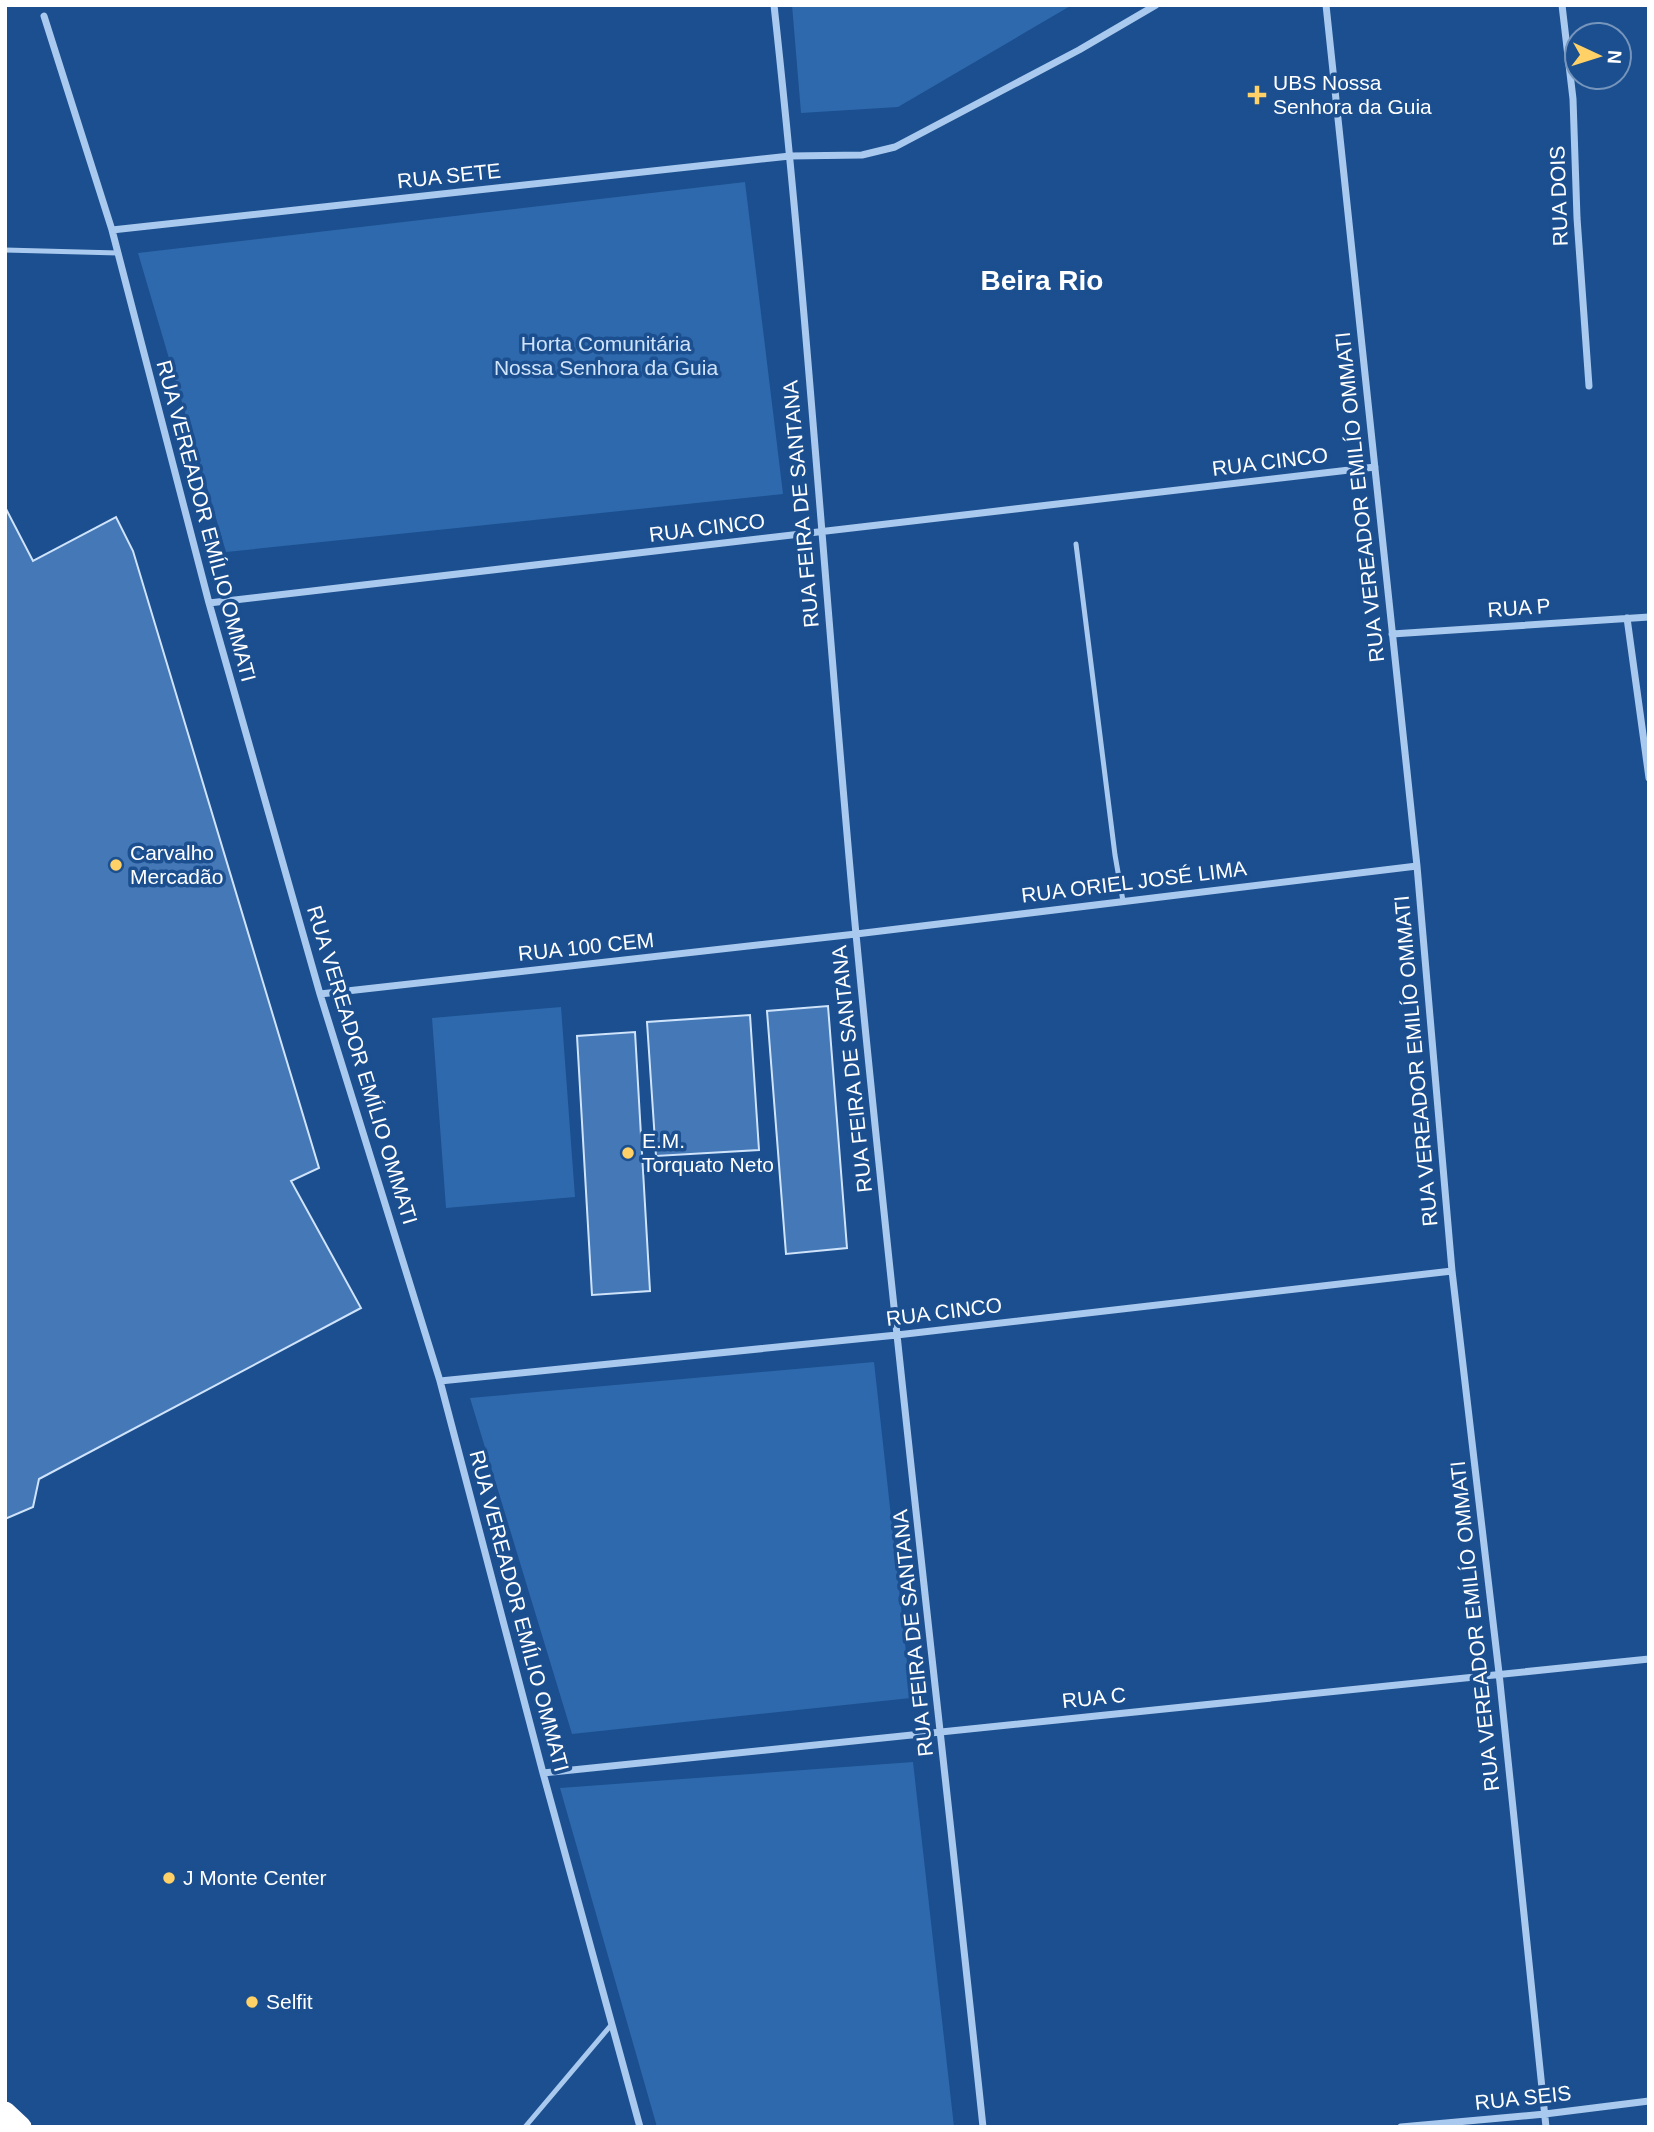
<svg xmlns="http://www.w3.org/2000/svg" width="1654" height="2132" viewBox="0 0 1654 2132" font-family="Arial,sans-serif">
<rect width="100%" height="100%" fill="#1b4f8f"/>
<!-- green -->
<path fill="#2e69ad" d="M792,5h280l-174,102 -97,6z
M745,182l38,312 -557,58 -88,-299z
M561,1007l14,190 -129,11 -14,-190z
M874,1362l37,336 -339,36 -102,-336z
M913,1762l41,365h-297l-97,-339z"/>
<!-- building -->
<path fill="#4478b7" stroke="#cfe3fa" stroke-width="2" d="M5,507l28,54 83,-44 17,34 186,617 -28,13 70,127 -322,171 -6,28 -28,12z
M828,1006l19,242 -61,6 -19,-243z
M750,1015l9,135 -103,6 -9,-134z
M635,1032l15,259 -58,4 -15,-259z"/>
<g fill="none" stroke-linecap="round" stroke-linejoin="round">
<!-- lane -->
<path stroke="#a9c9ee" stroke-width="5" d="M5,250l113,3
M1076,544l39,311 8,46
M525,2127l87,-103"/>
<!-- street -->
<path stroke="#a9c9ee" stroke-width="7" d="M774,5c34,309 53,619 82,929 38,398 85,795 127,1193
M1326,5l91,861 35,405 47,402 47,454
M1562,5l11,94 4,119 12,168
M44,16l68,214 97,373 111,391 120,387 103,392 97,354
M112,230l678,-74 72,-1 33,-8 184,-97 77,-45
M209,603l1166,-136
M1627,618l22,160
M1392,634l257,-17
M320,994l536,-60 561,-68
M440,1381l457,-46 555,-64
M543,1773l1106,-114
M1401,2127l144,-13 104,-13"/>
<!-- highway -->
<path stroke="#fff" stroke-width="21" d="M5,2112l16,15"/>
</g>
<!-- markers -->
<g fill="#ffd166" stroke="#1b4f8f" stroke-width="2.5">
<path d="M1253.5 84.5h7v7h7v7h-7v7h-7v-7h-7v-7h7z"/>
<circle cx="116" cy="865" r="7"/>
<circle cx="628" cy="1153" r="7"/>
<circle cx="169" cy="1878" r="7"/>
<circle cx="252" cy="2002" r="7"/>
</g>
<g text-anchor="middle" stroke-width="7" stroke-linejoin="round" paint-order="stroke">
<!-- poi labels -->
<g font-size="21" fill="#fff" stroke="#1b4f8f" text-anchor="start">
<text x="1273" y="90">UBS Nossa<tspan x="1273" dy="24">Senhora da Guia</tspan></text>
<text x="130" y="860">Carvalho<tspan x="130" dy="24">Mercadão</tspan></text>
<text x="642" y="1148">E.M.<tspan x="642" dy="24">Torquato Neto</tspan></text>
<text x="183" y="1885">J Monte Center</text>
<text x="266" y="2009">Selfit</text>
</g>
<!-- street labels -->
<g font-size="21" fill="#fff" stroke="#1b4f8f">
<text transform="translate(449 176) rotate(-6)" y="7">RUA SETE</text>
<text transform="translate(1559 196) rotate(-92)" y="7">RUA DOIS</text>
<text transform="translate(1270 462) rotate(-7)" y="7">RUA CINCO</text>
<text transform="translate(1360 497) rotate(-96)" y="7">RUA VEREADOR EMILÍO OMMATI</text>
<text transform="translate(801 504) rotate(-95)" y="7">RUA FEIRA DE SANTANA</text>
<text transform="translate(206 521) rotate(75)" y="7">RUA VEREADOR EMÍLIO OMMATI</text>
<text transform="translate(707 528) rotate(-7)" y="7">RUA CINCO</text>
<text transform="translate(1519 608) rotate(-4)" y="7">RUA P</text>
<text transform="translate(1134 882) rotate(-7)" y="7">RUA ORIEL JOSÉ LIMA</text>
<text transform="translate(586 947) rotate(-6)" y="7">RUA 100 CEM</text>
<text transform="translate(1416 1061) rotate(-95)" y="7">RUA VEREADOR EMILÍO OMMATI</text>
<text transform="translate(362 1065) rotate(73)" y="7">RUA VEREADOR EMÍLIO OMMATI</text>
<text transform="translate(852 1069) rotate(-96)" y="7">RUA FEIRA DE SANTANA</text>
<text transform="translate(944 1312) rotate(-7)" y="7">RUA CINCO</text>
<text transform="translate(519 1611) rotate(75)" y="7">RUA VEREADOR EMÍLIO OMMATI</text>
<text transform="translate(1475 1626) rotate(-96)" y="7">RUA VEREADOR EMILÍO OMMATI</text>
<text transform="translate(913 1633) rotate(-96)" y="7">RUA FEIRA DE SANTANA</text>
<text transform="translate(1094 1698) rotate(-6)" y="7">RUA C</text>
<text transform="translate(1523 2098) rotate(-6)" y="7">RUA SEIS</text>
</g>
<!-- park labels -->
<g font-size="21" fill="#cfe3fa" stroke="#1b4f8f">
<text x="606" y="351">Horta Comunitária<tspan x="606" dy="24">Nossa Senhora da Guia</tspan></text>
</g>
<!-- district labels -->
<g font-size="28" font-weight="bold" fill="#fff" stroke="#1b4f8f">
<text x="1042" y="290">Beira Rio</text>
</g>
</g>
<!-- border -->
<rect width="1654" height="2132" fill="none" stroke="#ffffff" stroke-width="14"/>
<!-- north arrow -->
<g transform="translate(1598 56) rotate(94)"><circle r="33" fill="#1b4f8f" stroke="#7695bc" stroke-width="2"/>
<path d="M0-5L12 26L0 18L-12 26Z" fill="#ffd166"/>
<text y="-10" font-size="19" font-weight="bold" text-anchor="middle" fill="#ffffff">N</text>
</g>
</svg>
